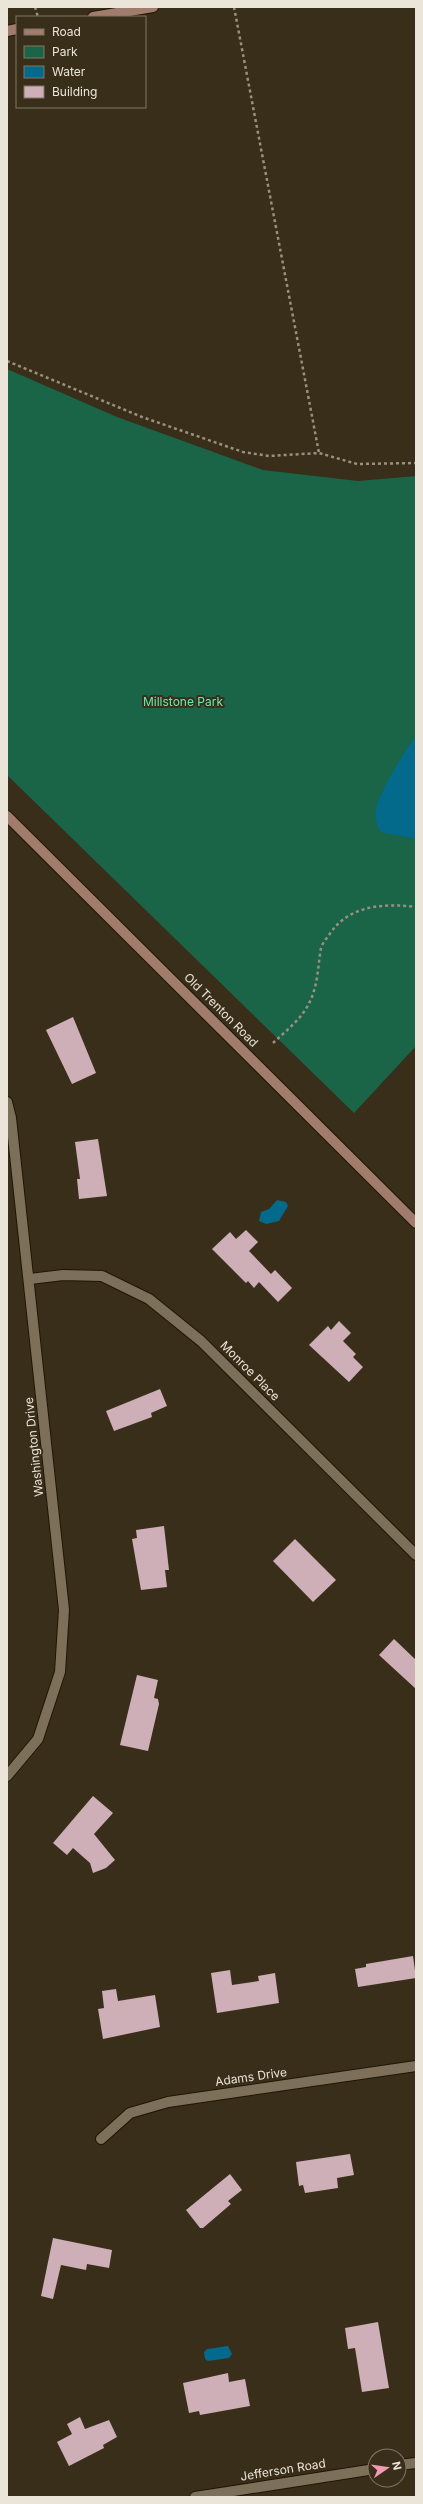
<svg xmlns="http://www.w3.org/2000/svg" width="423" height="2504" viewBox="0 0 423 2504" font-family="Inter,sans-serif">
<rect width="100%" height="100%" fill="#392e19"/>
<!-- green -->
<path fill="#1a6447" d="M7,369l110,48 146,53 95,11 58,-5v570l-62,67 -347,-338z"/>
<!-- water -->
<path fill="#036a8b" d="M416,736v103l-35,-7c-4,-7 -7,-14 -5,-23 3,-16 29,-59 40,-73z
M277,1200l9,2 2,4 -9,15 -13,3 -7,-3 2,-9 8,-3z
M228,2346l4,8 -3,4 -21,3 -3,-2 -1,-7 3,-3z"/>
<!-- building -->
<path fill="#ceafb8" d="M73,1017l23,56 -24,11 -26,-54z
M98,1139l9,57 -28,3 -2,-20h3l-5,-37z
M246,1230l12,12 -9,9 22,23 4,-4 17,18 -14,14 -19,-20 -5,6 -6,-7 -2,2 -34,-34 18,-17 6,7z
M339,1321l12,12 -8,8 13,13 -3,3 10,10 -14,15 -40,-37 19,-19 3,4z
M160,1389l7,17 -16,7 1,4 -38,14 -8,-20z
M164,1526l5,44h-4l2,17 -26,3 -9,-51 5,-1 -1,-8z
M295,1539l41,41 -23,22 -40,-41z
M394,1639l22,21v29l-37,-34z
M137,1675l21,5 -4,18 4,1 1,5 -11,47 -28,-6z
M93,1796l20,17 -19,21 21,26 -9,8 -13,5 -3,-10 -17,-15 -6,7 -14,-12z
M413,1956l3,22 -58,9 -3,-18 11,-2v-3z
M230,1970l2,15 27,-4 -1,-5 17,-3 4,30 -62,10 -6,-40z
M116,1989l2,12 37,-6 5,32 -57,12 -5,-30 6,-1 -2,-17z
M350,2154l4,21 -17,3 1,10 -33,5 -2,-8 -4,1 -3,-24z
M230,2174l12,16 -14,11 3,3 -28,24h-3l-14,-18z
M53,2238l59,12 -3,18 -22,-4 -1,6 -25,-5 -8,34 -12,-3z
M378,2322l11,66 -27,4 -7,-44 -7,1 -3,-21z
M228,2373l1,9 16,-3 5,27 -50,9 -1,-4 -10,2 -6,-30z
M80,2417l5,12 24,-9 8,17 -14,8 1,3 -35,18 -12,-24 15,-8 -5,-10z"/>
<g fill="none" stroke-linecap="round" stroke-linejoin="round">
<defs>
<path id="street" d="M7,1102l4,16 53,492 -4,62 -22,67 -31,37
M30,1279l33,-4 39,1 47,23 52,42 215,214
M101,2139l29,-26 38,-11 248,-36
M399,2465l17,-2
M195,2497l180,-28"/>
<path id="secondary" d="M93,17l60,-10
M7,31l10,-2
M7,816l409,407"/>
</defs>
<!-- street casing -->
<use href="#street" stroke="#201603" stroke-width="12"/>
<!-- secondary casing -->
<use href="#secondary" stroke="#201603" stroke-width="12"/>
<!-- path -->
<path stroke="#999080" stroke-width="2.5" stroke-dasharray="3 3" stroke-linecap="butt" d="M35,7l3,10
M234,7l85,446
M7,361l135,56 101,35 26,4 50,-3 38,11 59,-1
M273,1043c14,-13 31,-26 38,-44 7,-16 7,-34 10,-51 1,-4 5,-9 8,-13 19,-30 55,-32 87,-28"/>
<!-- street -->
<use href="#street" stroke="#7d705a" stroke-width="10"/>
<!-- secondary -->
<use href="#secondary" stroke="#a17c6d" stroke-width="10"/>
</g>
<g text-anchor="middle" stroke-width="4" stroke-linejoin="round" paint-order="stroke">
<!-- park labels -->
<g font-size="12" fill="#62efb3" stroke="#392e19">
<text x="183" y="706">Millstone Park</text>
</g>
<!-- street labels -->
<g font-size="12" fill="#ebe4d8" stroke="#392e19">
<text transform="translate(221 1010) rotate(45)" y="4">Old Trenton Road</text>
<text transform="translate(250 1371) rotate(45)" y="4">Monroe Place</text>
<text transform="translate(34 1447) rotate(-96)" y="4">Washington Drive</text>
<text transform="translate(251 2077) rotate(-8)" y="4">Adams Drive</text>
<text transform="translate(283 2470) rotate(-9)" y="4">Jefferson Road</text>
</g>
</g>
<!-- border -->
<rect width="423" height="2504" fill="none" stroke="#ebe4d8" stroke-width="16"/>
<!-- legend -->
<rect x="16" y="16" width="130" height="92" fill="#392e19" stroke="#807765"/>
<rect x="24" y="29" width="20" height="6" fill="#a17c6d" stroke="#807765"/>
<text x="52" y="36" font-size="12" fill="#ebe4d8">Road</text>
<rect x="24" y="46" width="20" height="12" fill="#1a6447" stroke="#807765"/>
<text x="52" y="56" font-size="12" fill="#ebe4d8">Park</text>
<rect x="24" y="66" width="20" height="12" fill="#036a8b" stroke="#807765"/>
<text x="52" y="76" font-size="12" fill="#ebe4d8">Water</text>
<rect x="24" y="86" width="20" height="12" fill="#ceafb8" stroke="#807765"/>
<text x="52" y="96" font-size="12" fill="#ebe4d8">Building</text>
<!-- north arrow -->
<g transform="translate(387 2468) rotate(77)"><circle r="19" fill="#392e19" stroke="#807765"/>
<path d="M0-3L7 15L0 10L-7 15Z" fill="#f09ab4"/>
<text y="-6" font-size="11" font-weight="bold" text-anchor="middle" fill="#ebe4d8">N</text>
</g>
</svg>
